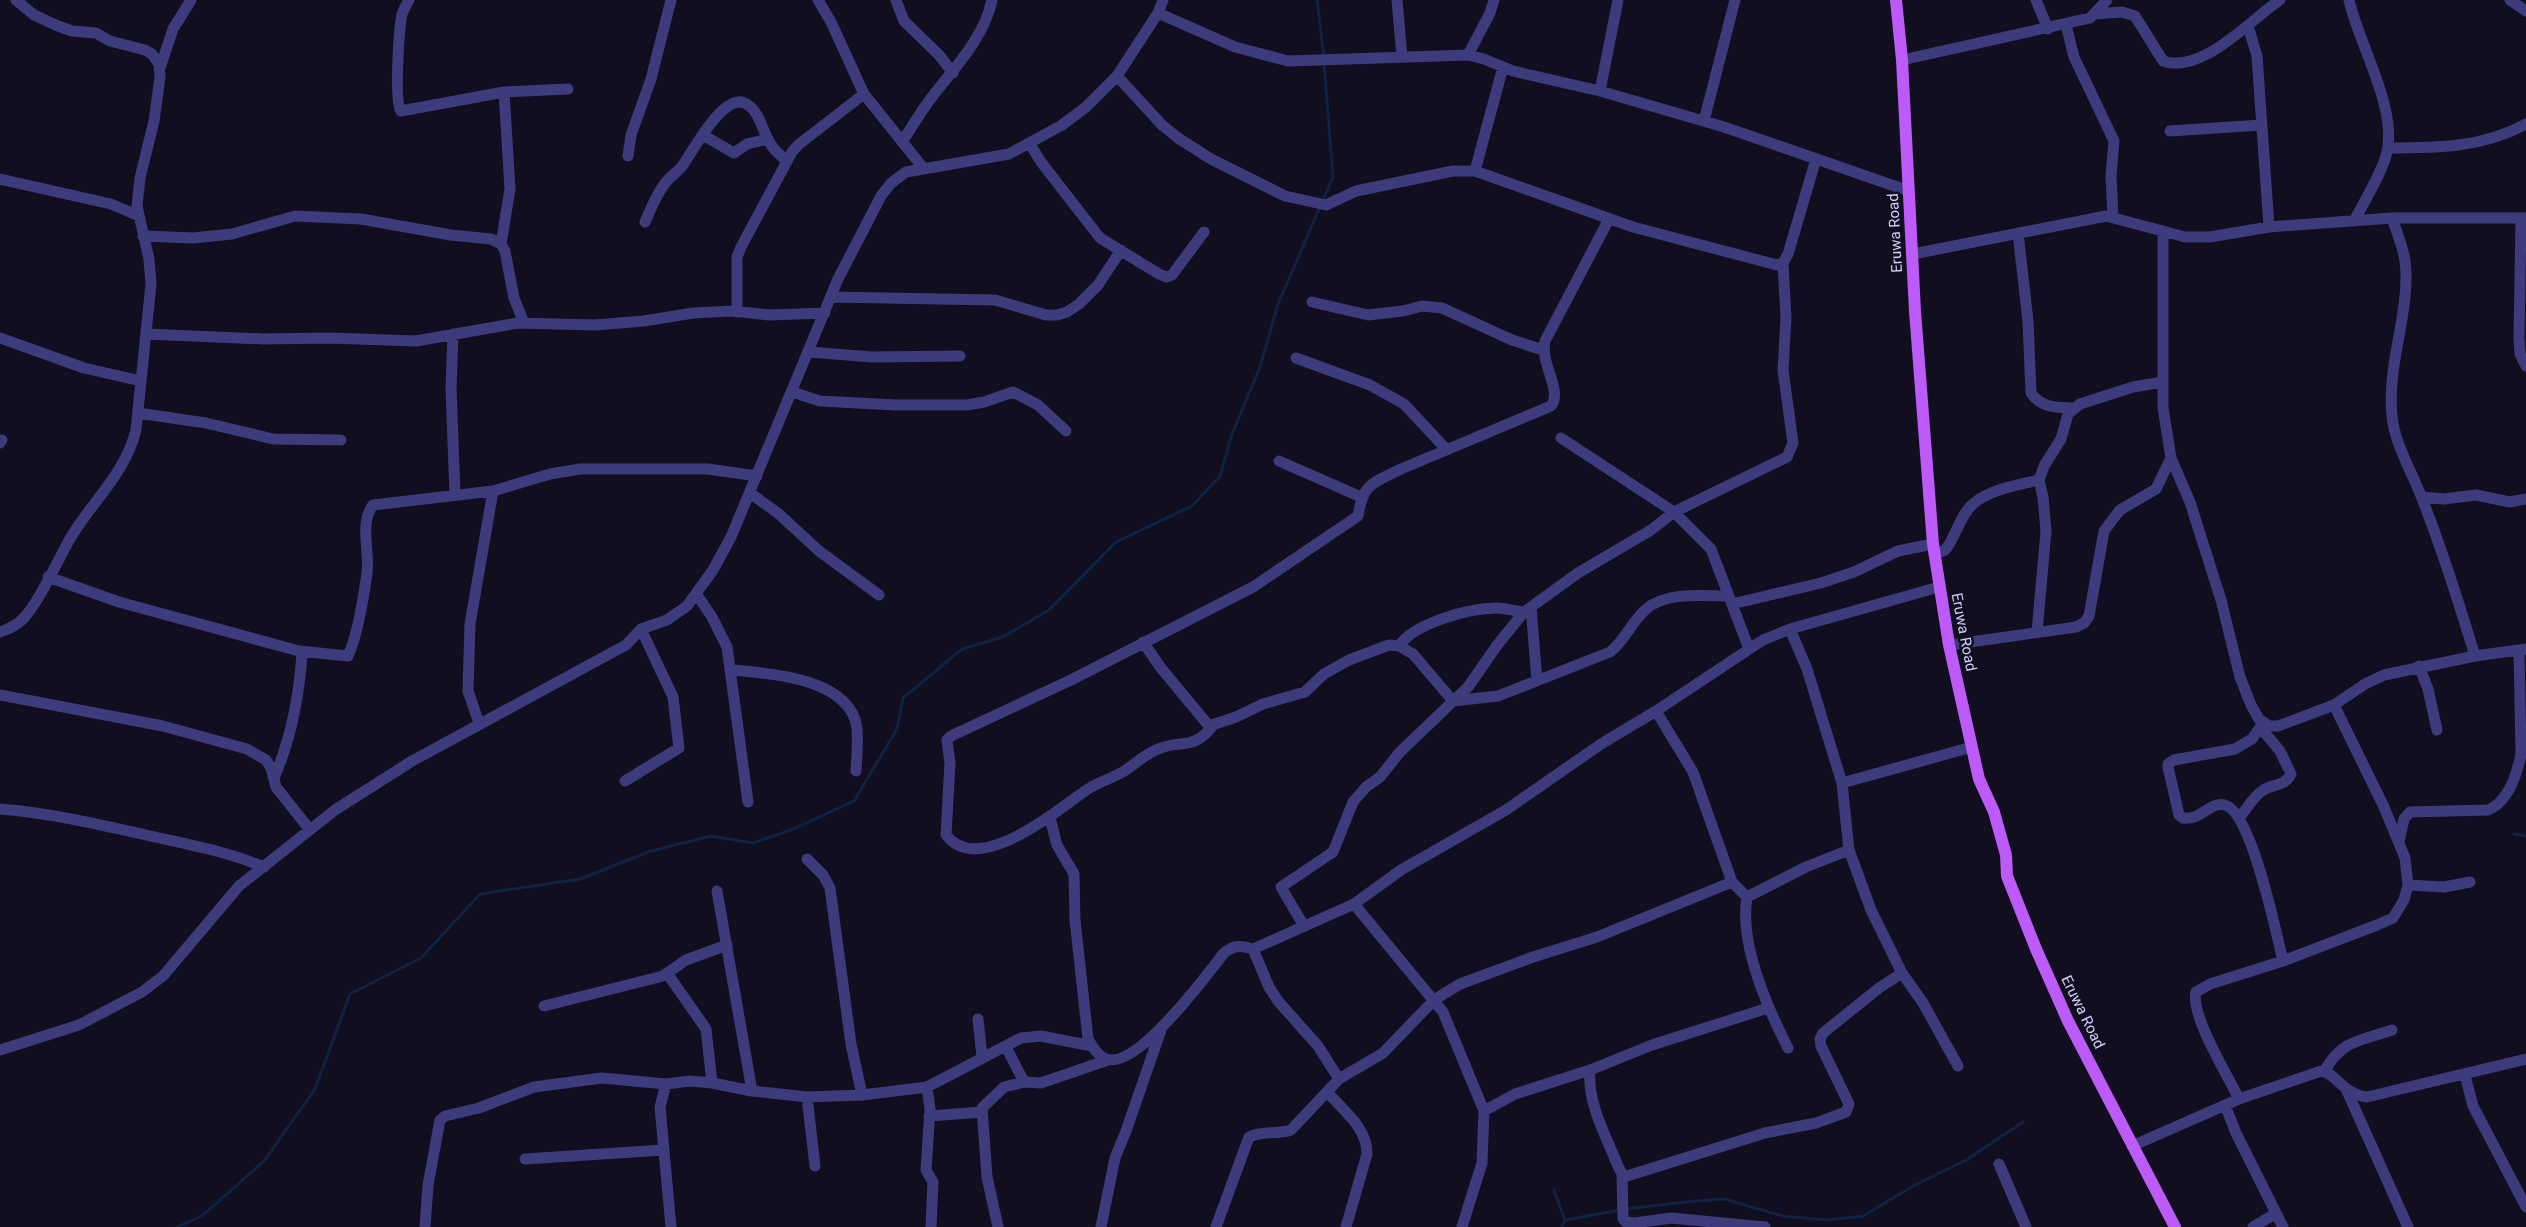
<svg xmlns="http://www.w3.org/2000/svg" width="2526" height="1227" viewBox="0 0 2526 1227" font-family="Roboto,sans-serif">
<rect width="100%" height="100%" fill="#110e1f"/>
<g fill="none" stroke-linecap="round" stroke-linejoin="round">
<!-- stream -->
<path stroke="#0e2343" stroke-width="3" d="M1317,0l7,57
M1322,202l11,-25 -9,-114
M2514,834l12,2
M1554,1190l11,30 -3,7
M1626,1209l69,-8 30,-2 57,17 45,4 36,-4 52,-31 53,-26 55,-37
M1565,1220l55,-10
M177,1227l25,-11 62,-55 51,-72 35,-95 71,-36 59,-64 100,-15 71,-28 60,-15 42,7 38,-13 63,-29 43,-72 6,-31 59,-49 41,-12 46,-27 67,-68 76,-36 28,-30 12,-42 28,-67 18,-63 42,-97"/>
<!-- minor -->
<path stroke="#3d3b7c" stroke-width="11" d="M409,0c-3,5 -5,9 -7,14 -3,15 -8,88 -1,97l103,-19 64,-3
M818,0l13,22 33,72 60,75
M896,0l8,21 35,34 14,18
M1397,0l5,57
M2036,0l12,29
M2349,0c10,45 48,107 38,152 -4,19 -23,50 -33,69
M2510,0l16,11
M1158,13l77,34 53,14 180,-6 16,4 29,12 87,20 124,36 185,64
M2094,14l28,-2 13,4 28,45c39,14 88,-42 117,-61
M2066,25l8,32 40,84 -3,35 2,40
M2248,26l9,30 12,171
M1468,55l22,-42 4,-13
M1902,60l188,-42 17,-18
M160,68l13,-39 18,-29
M1117,76l45,49 16,13 33,21 74,37 41,9 30,-14 97,-20h22l158,56 144,38 6,-2 5,-9 28,-95
M1600,91l18,-91
M1704,121l31,-121
M2170,131l91,-6
M703,135l31,18 13,-9 21,-5
M902,142c10,-15 19,-31 30,-45 23,-30 52,-59 60,-97
M1030,144l11,18 59,76 59,36 7,3 6,-2 32,-43
M2388,148c48,0 94,0 138,-24
M628,156l3,-21 20,-56 20,-79
M1475,171l28,-104
M0,179l111,25 28,12
M2392,218c6,18 14,36 14,55 1,48 -19,94 -14,143 3,30 21,57 31,85 20,51 36,102 52,155
M2521,218l-2,120 1,16 6,12
M645,222c6,-13 12,-30 22,-41 5,-6 12,-10 16,-16 10,-14 43,-78 65,-60 12,8 14,25 21,36 4,9 11,14 18,20
M2163,231v177l8,50 19,44 31,98 19,77 11,28 8,14 10,7h9l56,-21 31,-21 19,-9 91,-19 51,-7
M2018,233l10,88 3,72c11,15 24,14 42,15
M143,236l50,2 39,-4 63,-18 66,3 90,16 40,4 10,5 4,7 9,47 10,25
M501,244l9,-55 -6,-97
M1913,254l193,-38 79,21h25l59,-10 123,-9h134
M831,297l164,3 51,15h11l10,-3 12,-8 19,-19 23,-35
M1312,302l56,13 35,-4 19,-5 20,2 70,32 31,10
M737,312v-55l4,-10 51,-95 6,-7 66,-51
M146,334l117,5 66,-1 87,3 102,-18 77,2 49,-4 49,-8 40,-2 36,4 56,-2
M453,334l-2,54 4,107
M0,338l84,30 57,13
M809,352l63,5 88,-1
M1296,358l74,27 34,19 43,46
M792,392l28,9 76,4h71l17,-3 29,-10 25,13 28,26
M138,413l68,10 67,16 68,1
M1561,438l113,74 113,-55 6,-14 -10,-73 3,-52 -3,-55
M0,443l2,-3
M1279,461l82,36
M750,493l29,21 40,37 60,44
M2422,497l22,2 32,-4 34,7 16,-3
M1934,554c3,-1 8,-2 11,-4 9,-8 14,-34 28,-46 17,-15 45,-19 66,-24
M48,577l71,25 180,49 3,3c-3,43 -11,85 -28,124
M697,595l15,22 15,30 21,155
M1732,604l89,-21 33,-11 44,-21 35,-7
M1531,607l6,74
M1790,629l17,40 35,114 7,67 22,60 31,63 21,30 35,63
M0,632c9,-3 16,-6 23,-13 18,-20 34,-58 48,-82 23,-38 54,-63 65,-107l15,-146 -2,-25 -12,-53 3,-28 14,-57 6,-44 -1,-13 -7,-10 -7,-4 -35,-9 -14,-8 -24,-2 -14,-5 -24,-11 -18,-15
M2037,632l9,-101 -3,-34 -4,-17 5,-14 17,-27 7,-25 12,-10 53,-17 30,-5
M1143,642l18,26 48,58 27,-9 27,-13 42,-12 19,-18 25,-14 40,-15 10,1 14,8 40,47 45,-5 112,-44c15,-12 21,-29 35,-42 20,-19 59,-14 84,-14
M1949,645l127,-18 8,-4 5,-7 15,-85 16,-21 36,-21 15,-31
M1399,646c15,-23 71,-38 98,-38 8,0 18,3 27,4
M299,651l49,5c9,-20 16,-61 19,-83 3,-22 -8,-50 6,-68l120,-14 57,-17 30,-5h128l49,7
M2419,666l9,23 9,41
M732,670c37,3 118,8 125,58 1,14 0,29 -1,43
M0,695l163,31 84,23 19,11 5,8 5,19 34,43
M1656,711l37,61 39,110 15,15
M479,723l-11,-32 2,-67 23,-133
M2263,723l-11,16 -17,10 -61,11 -6,4v3l11,48 4,3c18,3 27,-17 42,-13 27,8 51,128 58,156
M1214,724c-22,30 -35,13 -60,27 -11,5 -19,13 -28,19 -12,8 -26,11 -38,19 -30,20 -109,89 -142,46l4,-72 -3,-23 4,-4 120,-56 182,-93 105,-71c5,-33 15,-33 43,-47l150,-63c12,-16 -11,-41 -6,-65l64,-122
M625,781l54,-33 -6,-51 -32,-68
M1842,783l130,-36
M0,809c50,4 97,15 146,26 40,9 80,16 118,32
M1050,818l7,27 17,29 1,46 13,119c5,8 9,16 18,20 31,11 100,-83 118,-106 10,-8 17,-8 29,-4l101,-45 47,-34 105,-60 95,-66 55,-33 107,-71 27,-11 149,-42
M2239,818c7,-8 14,-21 23,-27 10,-8 22,-3 29,-17l-11,-23 -20,-24
M2399,842l5,-23 6,-7 78,-2c20,-8 29,-36 33,-56l-2,-104
M807,859l16,16 7,13 21,156 11,51
M2408,885l36,2 26,-5
M717,891l35,200
M1747,897c-8,47 20,110 41,151
M1747,897l59,-30 43,-17
M1354,904l89,108 41,99 -2,52 -20,64
M1304,926l-23,-39 52,-35 20,-50 13,-15 14,-10 20,-25 68,-65 30,-43 26,-32 54,-39 73,-43 23,-18 37,37 38,100
M1253,949l16,38 9,14 40,45 21,33
M667,973l39,56 6,54
M544,1006l119,-30 23,-16 41,-15
M978,1019l4,38
M1006,1047l18,35
M0,1050l79,-25 63,-33 21,-16 76,-90 96,-76 77,-49 214,-116 15,-16 26,-9 20,-14 26,-36 18,-33 107,-258 43,-83 10,-13 15,-11 103,-18 53,-29 24,-18 31,-31 41,-63 5,-13
M1590,1070c-3,33 16,66 28,96l4,8 5,2 138,-43 51,-10 30,-11 3,-8 -28,-58 -1,-7 3,-6 56,-45 23,-15
M2324,1072c17,-32 36,-31 68,-42
M2465,1075l8,31 53,101
M666,1084l-6,23 11,120
M927,1087l3,22 -4,61 7,12 -2,45
M2347,1091l61,136
M1328,1093c17,19 39,35 39,61l-21,73
M807,1097l8,69
M2239,1099c-11,-23 -49,-84 -43,-107l14,-8 73,-23 94,-36 16,-7 11,-18 4,-15 -3,-27 -21,-51 -50,-102
M2225,1105l11,28 47,94
M1484,1111l31,-17 75,-24 62,-25 116,-37
M929,1116l53,-4
M2132,1146l107,-47 82,-28c16,2 21,23 46,26l159,-38
M525,1159l139,-9
M1999,1164l27,63
M1622,1174l1,45 3,3 9,1 36,-5 94,9
M425,1227l3,-42 12,-65 5,-4 34,-8 55,-21 68,-9 64,6 24,-3 22,2 40,8 55,6 55,-2 65,-8 94,-49 20,-2 51,10
M998,1227l-11,-50 -5,-69 22,-21 20,-5 17,1 67,-23
M1101,1227l14,-69 11,-27 35,-101
M1216,1227l33,-90c13,-7 28,-2 42,-7l48,-51 44,-26 51,-53 26,-16 73,-27 64,-20 135,-55
M2253,1227l22,-13"/>
<!-- major -->
<path stroke="#bc5bf7" stroke-width="12" d="M1896,0l6,60 13,251 18,233 16,101 30,134 15,33 12,43 1,21 29,73 32,72 107,206"/>
</g>
<g text-anchor="middle" stroke-width="5" stroke-linejoin="round" paint-order="stroke">
<!-- street labels -->
<g font-size="15" fill="#d4cefd" stroke="#110e1f">
<text transform="translate(1895 233) rotate(-93)" y="5">Eruwa Road</text>
<text transform="translate(1964 632) rotate(79)" y="5">Eruwa Road</text>
<text transform="translate(2083 1012) rotate(64)" y="5">Eruwa Road</text>
</g>
</g>
</svg>
